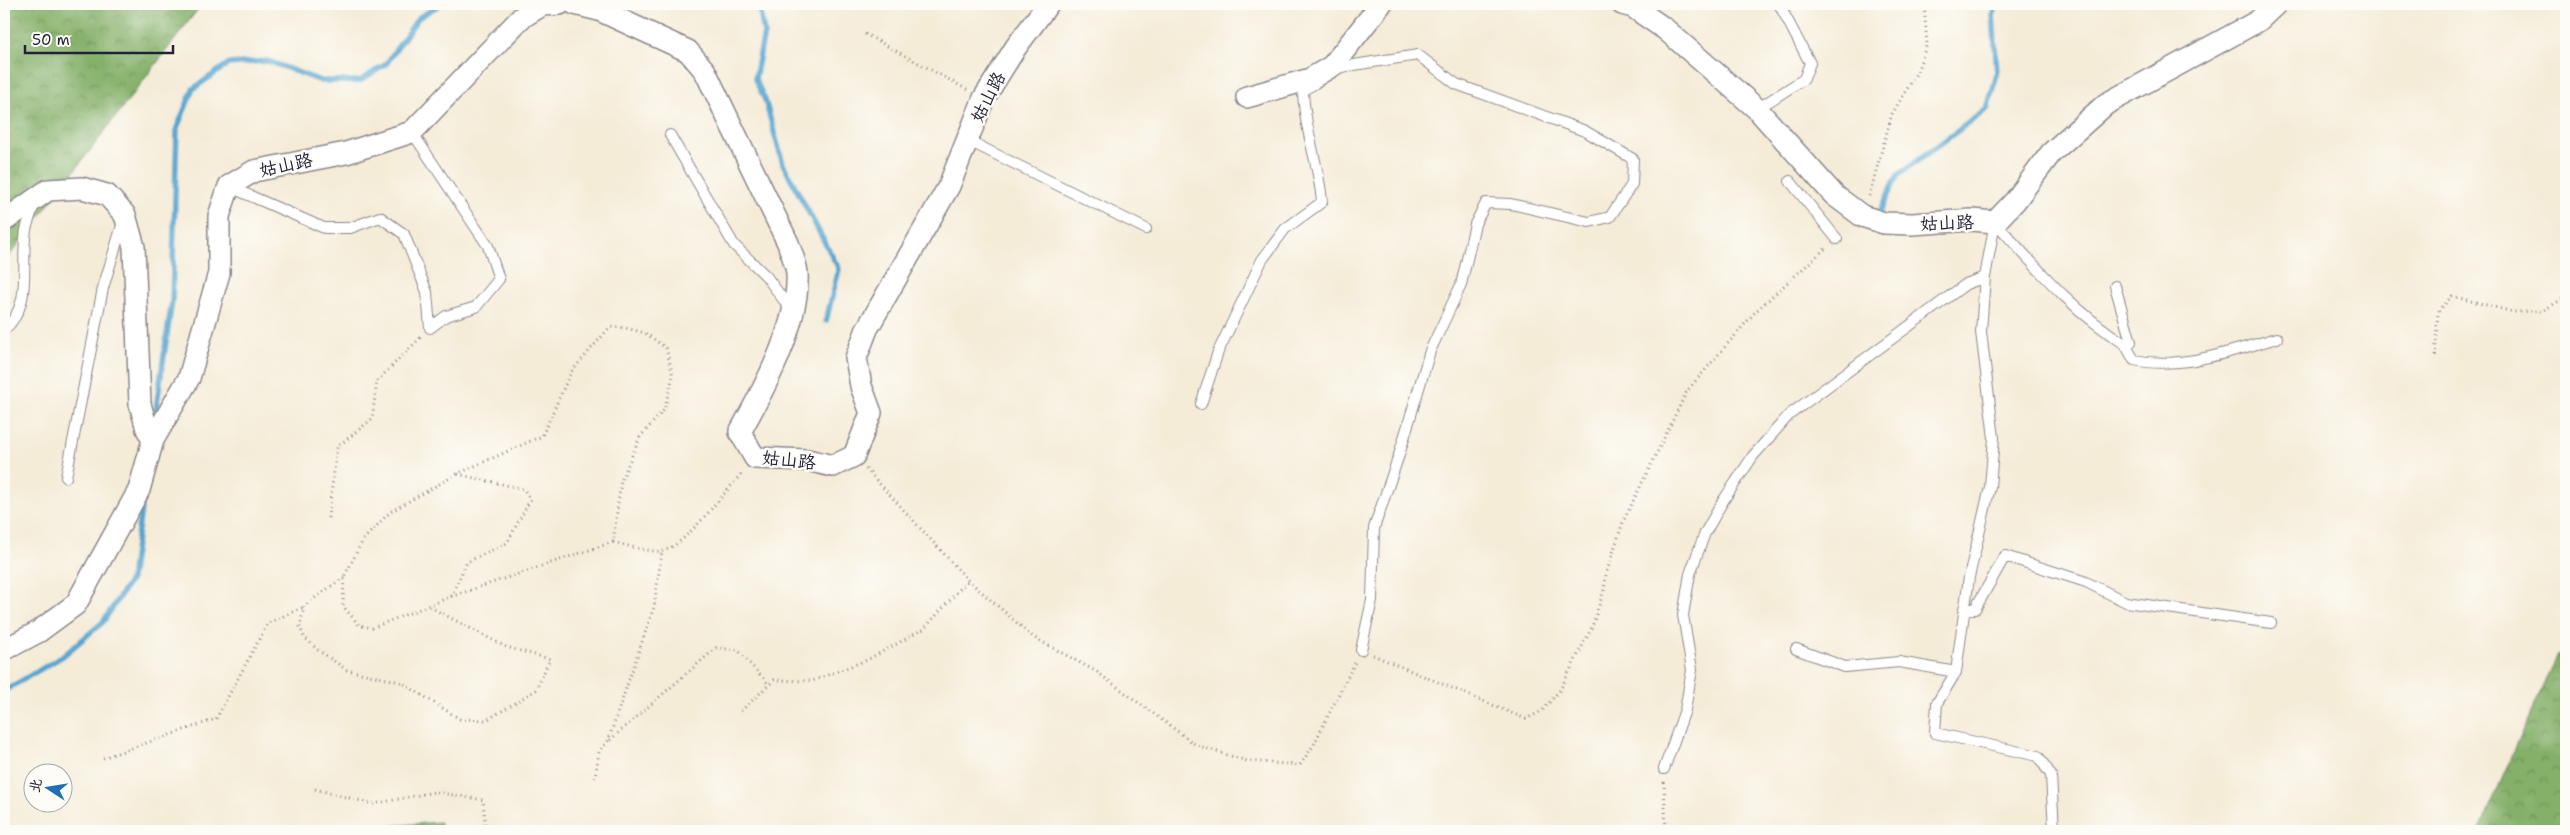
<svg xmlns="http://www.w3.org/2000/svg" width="2570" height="835" viewBox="0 0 2570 835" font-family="'Shantell Sans','LXGW WenKai TC',sans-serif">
<defs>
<pattern id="forest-crowns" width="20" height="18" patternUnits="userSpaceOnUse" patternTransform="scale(1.25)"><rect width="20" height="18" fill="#84b069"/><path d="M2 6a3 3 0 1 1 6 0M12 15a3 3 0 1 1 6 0" fill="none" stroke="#6c8f58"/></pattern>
</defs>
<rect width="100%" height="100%" fill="#fdfcf7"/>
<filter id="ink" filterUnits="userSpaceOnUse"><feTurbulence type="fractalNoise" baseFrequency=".02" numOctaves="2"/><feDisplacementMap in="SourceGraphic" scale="10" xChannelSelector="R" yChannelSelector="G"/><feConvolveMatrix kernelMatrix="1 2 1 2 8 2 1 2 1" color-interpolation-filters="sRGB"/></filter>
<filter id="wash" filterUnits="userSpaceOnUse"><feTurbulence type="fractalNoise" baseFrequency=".0096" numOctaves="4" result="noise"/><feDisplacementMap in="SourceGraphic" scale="20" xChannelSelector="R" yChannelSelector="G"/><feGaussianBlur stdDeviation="1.12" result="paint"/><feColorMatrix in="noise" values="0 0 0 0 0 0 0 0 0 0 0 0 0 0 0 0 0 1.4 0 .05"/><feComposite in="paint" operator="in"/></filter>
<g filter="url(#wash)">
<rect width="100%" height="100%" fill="#f5ecd8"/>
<!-- forest -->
<path fill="url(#forest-crowns)" stroke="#536952" d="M4,4h198l-198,259z
M2557,654l9,5v172h-87z
M440,822l2,9h-127z"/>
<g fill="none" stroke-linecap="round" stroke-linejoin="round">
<!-- stream -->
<path stroke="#56a5d0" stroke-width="5.5" d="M752,4l8,8 4,21 -9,46 10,21 18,64 56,105 -13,52
M1880,212l17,-36 90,-67 10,-35 -4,-60 2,-10
M154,423l18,-122 5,-173 16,-39 35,-25 40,-3 53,20h39l26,-17 32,-46 23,-14
M4,691l59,-35 40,-34 28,-43 11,-77"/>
</g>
</g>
<g filter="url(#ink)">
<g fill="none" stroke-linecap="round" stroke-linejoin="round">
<defs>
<path id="lane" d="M1334,71l7,-4 77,-12 38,29 129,47 48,28 -1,25 -22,33 -21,5 -78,-18 -25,-1 -11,21 -14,61 -31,66 -31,104 -25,73 -2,72 -11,50
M1757,109l47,-30 6,-16 -31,-59
M670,135l64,110 32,31 25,34
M967,140l179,89
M1790,181l47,58
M230,187l94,41h26l30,-11 24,17 23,58 3,36 16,-12 30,-9 23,-28 -11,-33 -76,-114
M1985,277l-4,55 13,106 -4,49 -21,90 -13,95 -19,31 -2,30 103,23 13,19 3,56
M2115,286l16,56 -6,2 9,16c48,10 98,-9 143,-22
M4,330c30,-26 16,-65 22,-100 2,-9 6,-18 8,-26
M1201,404l17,-52 44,-92 23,-31 37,-27c-3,-38 -18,-73 -19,-112l11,-6
M66,477l37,-189 20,-66
M1964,608l11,1 30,-53 81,26 40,20 145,21
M1796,649l49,18 54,-5 57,10
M1664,769l21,-59 7,-40 -9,-55 7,-41 15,-41 18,-32 30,-45 36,-41 177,-131 19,-7 10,-55c41,45 78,90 130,122"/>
<path id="street" d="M575,4l24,6 89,41 17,20 83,172c3,9 8,20 9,30 3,50 -33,116 -57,159l15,26 52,2 26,6 21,-10 17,-43 -10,-27 -5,-28 11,-29 82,-143 35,-88 32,-51 32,-43
M1622,4l11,3 32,22 92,80 77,86 28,21 22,7 28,1 60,-4 23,2 20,-21 36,-48 55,-49 152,-83 18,-17
M1247,97l63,-18 22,-13 49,-62
M4,221l44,-31 34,-2 25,7 18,20 9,32 6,157 7,25 6,11
M4,650l34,-18 38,-28 63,-114 14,-50 36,-62 30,-105v-57l10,-30 25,-15 92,-18 66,-21 109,-114 21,-13 18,-1"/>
</defs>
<!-- lane casing -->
<use href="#lane" stroke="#8c878a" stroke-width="12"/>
<!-- street casing -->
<use href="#street" stroke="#8c878a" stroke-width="24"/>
<!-- path -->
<path stroke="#8c878a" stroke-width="3" stroke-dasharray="1 4" stroke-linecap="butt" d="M865,34l103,56
M1869,196l23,-82 25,-42 10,-28 -3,-40
M2435,356l3,-44 14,-16 61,16 29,-1 24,-14
M866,469l102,111 65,57 64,35 99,73 51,16 53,4 13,-19 42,-84
M328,518l9,-71 35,-28 5,-38 44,-44
M613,542l-163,55 -78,31 -13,-3 -16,-19 1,-29 19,-37 27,-28 67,-38 85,-38 29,-64 39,-45 16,1 19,5 21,15 7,28 -9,34 -24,27 -19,44 -8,61c12,3 39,11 50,9 22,-5 63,-61 80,-79
M344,577l-40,29 -4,21 4,10 14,13 29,20 54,12 59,37 27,1 49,-30 14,-31 -44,-12 -78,-41
M451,596l16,-34 40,-19 23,-43 -6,-11 -67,-15
M1373,655l153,64 16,-8 18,-21 32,-63 12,-37 2,-16 17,-52 64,-131 69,-80 71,-64
M741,711l33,-31 38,1 55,-21 57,-31 44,-49
M610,740l106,-92 22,2 31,35
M103,758l113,-39 52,-96 36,-16
M595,778l4,-26 9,-11 46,-134 8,-56
M1664,782l2,49
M315,789l58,15 62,-12 48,8 3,31"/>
<!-- lane -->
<use href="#lane" stroke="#fff" stroke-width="10"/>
<!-- street -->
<use href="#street" stroke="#fff" stroke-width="21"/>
</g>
</g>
<g text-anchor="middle" stroke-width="5" stroke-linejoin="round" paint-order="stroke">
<!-- street labels -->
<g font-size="18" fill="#22223b" stroke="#fdfcf7">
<text transform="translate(988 97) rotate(-63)" y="6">姑山路</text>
<text transform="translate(286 165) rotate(-12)" y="6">姑山路</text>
<text transform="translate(1947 223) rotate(-2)" y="6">姑山路</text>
<text transform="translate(789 460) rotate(6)" y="6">姑山路</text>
</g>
</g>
<!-- margin -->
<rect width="2570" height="835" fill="none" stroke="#fdfcf7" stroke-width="20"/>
<!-- north arrow -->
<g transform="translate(48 788) rotate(282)"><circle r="24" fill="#fdfcf7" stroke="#a5a5ac"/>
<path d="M0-4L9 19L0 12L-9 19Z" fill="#1f6fb2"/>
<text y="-8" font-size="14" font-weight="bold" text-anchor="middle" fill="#22223b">北</text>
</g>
<!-- scale -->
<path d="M25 45v8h148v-8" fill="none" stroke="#22223b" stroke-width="2.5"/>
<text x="32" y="45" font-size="15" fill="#22223b" stroke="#fdfcf7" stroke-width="4" paint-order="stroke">50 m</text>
</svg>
